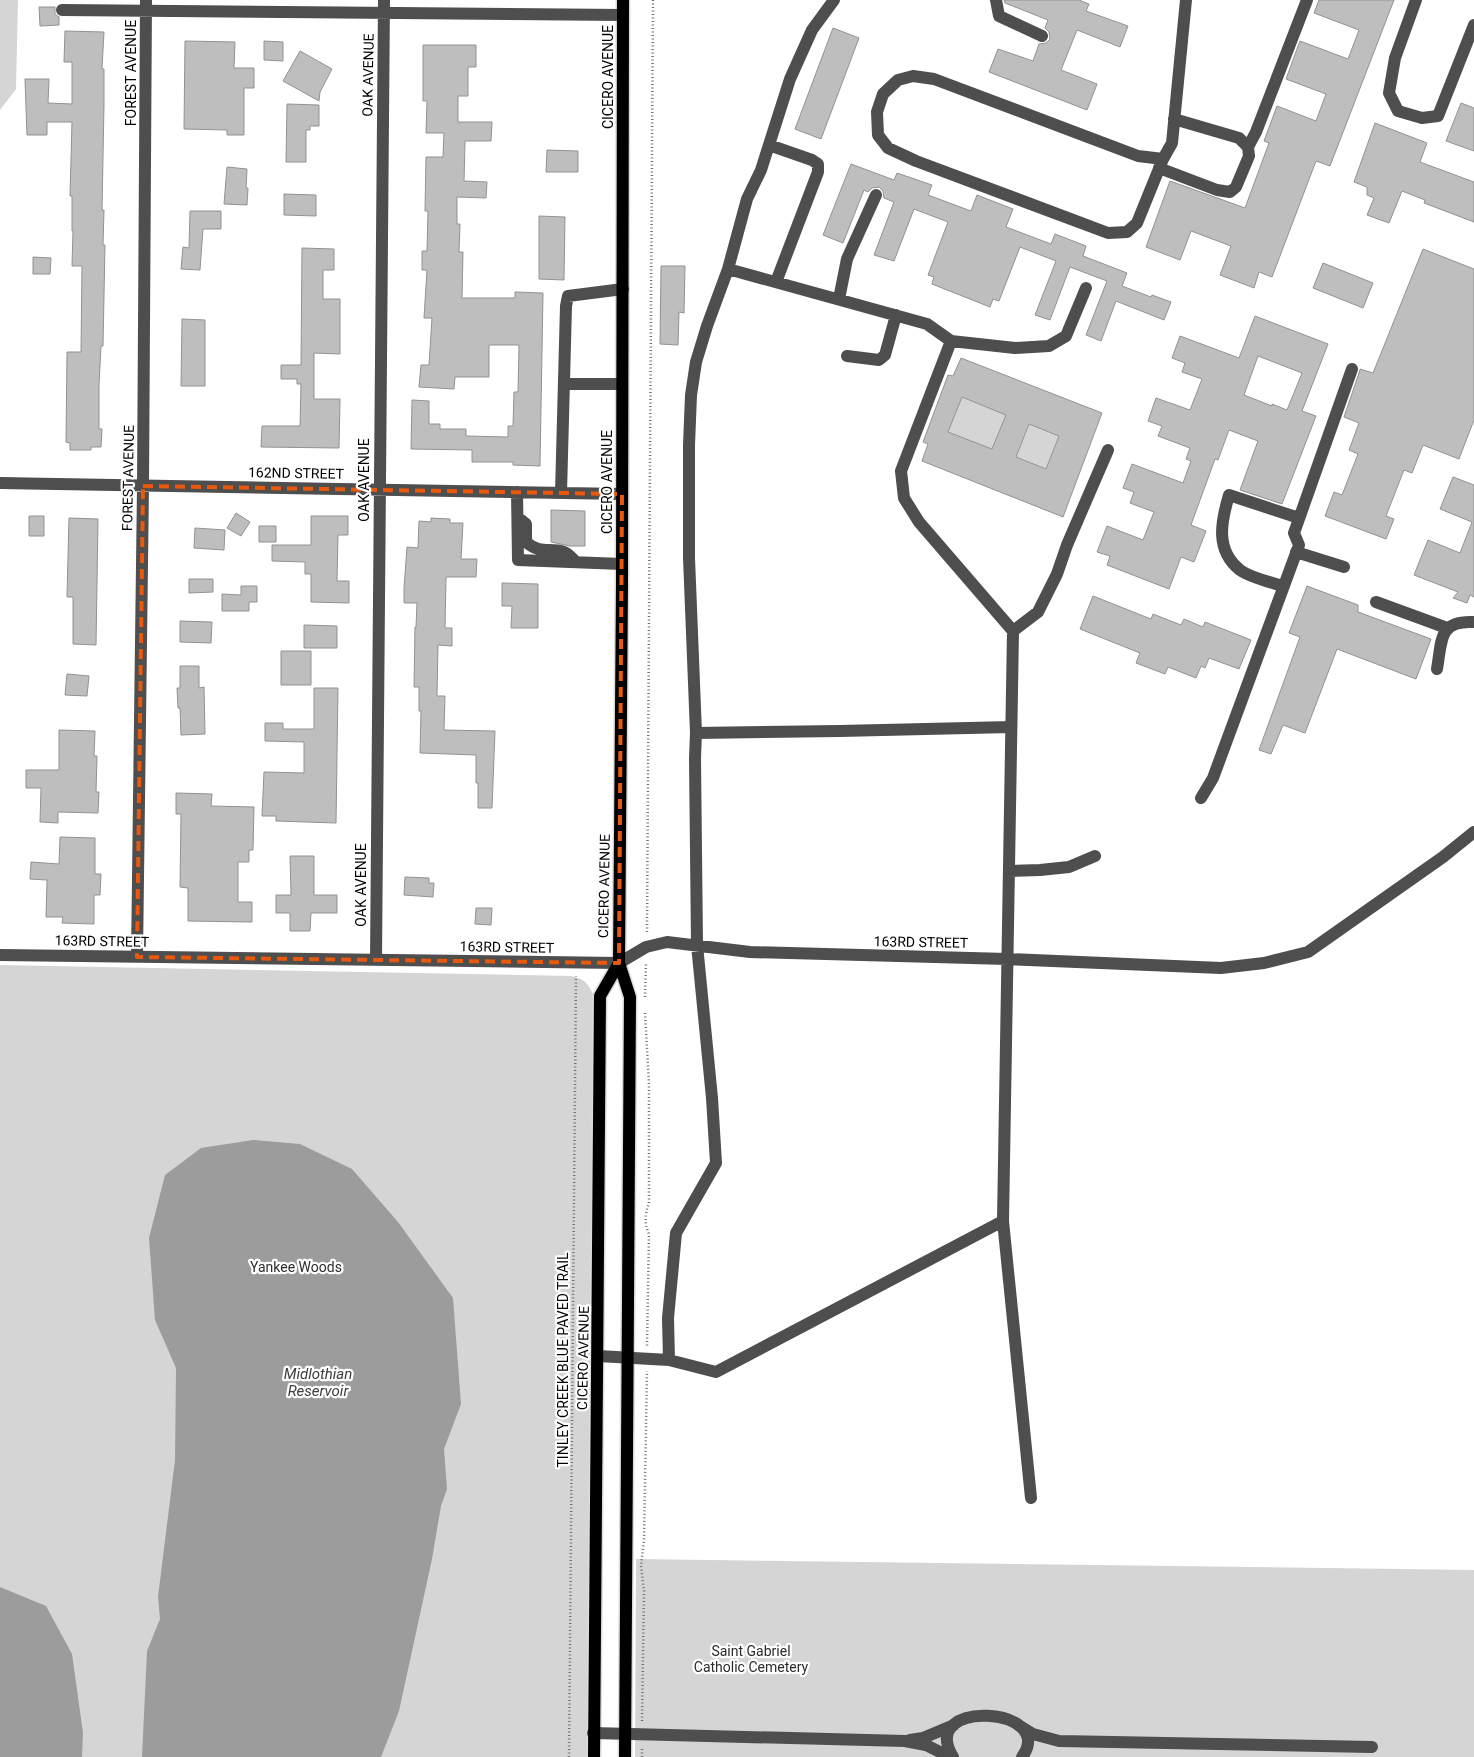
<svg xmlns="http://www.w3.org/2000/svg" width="1474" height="1757" viewBox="0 0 1474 1757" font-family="Roboto,sans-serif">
<rect width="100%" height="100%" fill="#fff"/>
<!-- green -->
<path fill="#d5d5d5" d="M0,0h18l-2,89 -16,21z
M962,397l44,18 -14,34 -44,-17z
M1029,424l30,12 -13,33 -30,-12z
M0,965l571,11c13,3 17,7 22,18l-6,763h-587z
M636,1559l838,11v187h-839z"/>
<!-- water -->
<path fill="#9c9c9c" d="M253,1140l47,4 52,25 46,53 55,76 8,106 -17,45 3,40 -6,17 -9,53 -33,152 -18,46h-239l5,-106 13,-32 -2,-22 17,-137 1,-92 -21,-48 -6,-82 16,-63 36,-27z
M0,1587l46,19 26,48 11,79 -1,24h-82z"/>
<!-- building -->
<path fill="#bebebe" stroke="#929292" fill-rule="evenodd" d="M1004,0h75l10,4 -3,7 42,15 -8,21 -43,-17 -16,40 36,14 -10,26 -98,-38 9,-23 35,12 6,-17 7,-1 4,-4 -1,-7 -4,-4 3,-8 -43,-17z
M1319,0h75l-64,166 -14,-5 -44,116 -13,-5 -5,16 -34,-13 11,-29 -40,-15 -11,29 -34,-13 24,-66 75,27 24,-65 -5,-2 13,-35 39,15 10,-27 -40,-15 14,-38 48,18 11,-29 -45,-17z
M39,7h16v7l4,3v8l-19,1z
M833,28l26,10 -38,101 -26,-10z
M65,31l39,1 -2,37h2v35l-2,106h2l-1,35h2l-2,101h-2l-2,39v44h3l-1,18h-10v3h-21v-7l-4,-1 1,-90h14l1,-86h-10l1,-35h-1v-35h-2l2,-74h-25v13h-20l-2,-56h24l-1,24 24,1v-42h-8z
M185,41l50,1 -1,26h20v20h-10v47h-17v-5l-43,-1z
M264,41l19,1v19l-19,-1z
M423,45h53v22h-8v29h-10v26h34l-1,19h-26l-1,40 23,1 -1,16 -29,-1v27h3l-1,28h4l-1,46h53v-6l28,1 -3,173 -27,-1v-3h-41v-12l-61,-1 1,-49 17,1v23h11v5h26v7l42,1v-11h5l1,-34h4l1,-47h-30v32h-34l-1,12 -35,-2 2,-22h8l3,-47h-8l3,-48h-5v-19h5l1,-40h-3l1,-54h17l1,-24h-18l1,-32h-4z
M300,51l32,18 -12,23 -1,9 -36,-20z
M1461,103l13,5v43l-28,-10z
M287,104l32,1v21h-9v4h-4v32h-20z
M1375,123l52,20 -7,19 54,20v40l-50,-19 1,-3 -23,-9 -13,32 -22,-8 7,-17 -7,-3v-8l-13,-5z
M547,150l31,1v21h-32z
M851,164l43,16 3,-7 35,12 -4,10 43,16 6,-16 36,14 -7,18 45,17 4,-10 31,12 -3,10 44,17 -5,13 29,11 1,-2 19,7 -7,18 -48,-19 -15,40 -15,-6 21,-54 -37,-14 -20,53 -15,-5 21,-54 -36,-14 -21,54 -6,-2 -3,8 -58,-23 2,-7 -6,-2 20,-53 -34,-13 -20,52 -20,-6 20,-53 -10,-4 -1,-7 -4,-4 -7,1 -4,4 -4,-2 -21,53 -20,-8z
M227,167l20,2 -1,19h2l-1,17 -23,-1z
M284,194l32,1v21l-32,-1z
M190,211h31v18h-18l-3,41 -19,-1 2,-22 6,1z
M539,216l26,1 -1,63 -25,-1z
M302,248l32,1v21h-11v29h17v55l-26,-1v46h26l-1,49 -78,-1 1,-21h38l1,-42h-4v-5h-16v-14h20z
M1423,249l51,20v151l-15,39 -36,-14 -11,28 -8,-3 -18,46 8,3 -8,20 -61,-23 9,-24 8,3 16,-41 -9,-4 10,-27 -15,-6 16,-47v-1l13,4z
M33,257l18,1 -1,16h-17z
M1323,263l50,20 -10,25 -50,-20z
M661,266h24l-1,47 -5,-1 -1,33 -18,-1z
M1255,316l73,28 -26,67 14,5 -34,88 -42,-14 18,-49 -29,-11 -11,30 -3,-1 -24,66 15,6 -12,31 -13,-5 -12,32 -62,-24 3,-9 -13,-4 10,-26 36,14 11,-28 -24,-9 4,-11 -11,-4 9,-24 51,19 8,-22 -5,-2 4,-11 -32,-12 4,-10 -14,-5 8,-23 34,12 12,-31 -20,-7 3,-9 -13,-5 8,-22 59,22zM1258,356l44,17 -15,37 -15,-6v2l-28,-11z
M182,319l23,1v66h-24z
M961,358l141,55 -39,104 -141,-56 6,-17 -5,-2 25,-67 5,1zM962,397l44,18 -14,34 -44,-17zM1029,424l30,12 -13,33 -30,-12z
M1453,477l21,8v112l-4,-2 -3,8 -14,-5 5,-6 -44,-17 14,-35 32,13 12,-31 -32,-13z
M551,510l34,1v35h-15l-19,-4z
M236,513l14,9 -9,14 -14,-8z
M29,516h15v20h-15z
M311,516h37v19h-10l-1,46h12v22l-38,-1v-28h-6v-12l-33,-1v-16h39z
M69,518l29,1 -2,126 -23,-1v-47h-6z
M431,518l19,1v4h13l-2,36h16l-1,18h-30l-1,51h7v18l-14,-1 -1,51h8l-1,34 51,1 -3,77h-14v-25h-2v-28l-56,-2 1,-42h-2v-24h-5l1,-60h1l1,-24h-13v-15l3,-41 11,1 1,-27 12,1z
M259,526h17v16h-17z
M195,528l30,2 -1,20 -30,-2z
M189,579h24v13l-24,1z
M502,583l36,1v44h-27l1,-22h-10z
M241,586h16v16h-8v9h-27v-17l19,1z
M1307,586l51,19v7l73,27 -15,40 -79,-30 -32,84 -22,-8 -12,29 -12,-4 41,-113 -11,-4z
M1093,596l58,23 2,-5 28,11 3,-6 19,8 2,-5 46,18 -12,29 -30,-11 -4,10 -4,-2 -5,12 -28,-11 -3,7 -29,-11 4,-10 -60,-24z
M180,621l32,1 -1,21 -31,-1z
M304,625l33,1v22h-33z
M281,651h30v34h-30z
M180,666h19v22l5,-1 1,47 -24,1 -1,-27h-2l-1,-20h3z
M67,674l22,2 -2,20 -22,-1z
M314,688h24l-2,135 -60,-2v-5h-14l2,-44 40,1v-31l-39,-1v-18h18v6h31z
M59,730l36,1 -1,25h3l-1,36h3l-1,21 -40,-1v11l-18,-1 1,-34h-15v-18h33z
M176,793l36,1 -1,12 43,1 -1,43h-4v12h-11v40h14v20l-64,-1v-33l-8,-1 1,-73h-5z
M60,837l35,1v36h6l-1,21h-6v29l-32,-1 1,-6h-17l1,-37 -17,-1 1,-17 28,2z
M290,856h24v39h23v18h-26l-1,18h-20v-18h-14v-18h15z
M405,877l24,1v5h5l-1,14 -29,-2z
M476,908h16l-1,17 -16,-1z"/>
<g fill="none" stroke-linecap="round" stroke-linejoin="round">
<defs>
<path id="major" d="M623,0l-1,584 -3,379 11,34 -5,760
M594,1757l6,-761 19,-33"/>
</defs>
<!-- major casing -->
<use href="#major" stroke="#dbdbdb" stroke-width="15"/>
<!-- path -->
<path stroke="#707070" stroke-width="2.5" stroke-dasharray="1 2.5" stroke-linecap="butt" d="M647,932l6,-932
M645,997l1,-34
M645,1013l4,71v119c-4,11 -5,20 0,31l-2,112
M642,1721l2,-130 -3,-25 3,-26 3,-169
M642,1749v8
M569,1757l7,-781"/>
<!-- minor -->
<path stroke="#4e4e4e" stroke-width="12" d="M996,0l3,16 43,20
M1416,0l-21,58 -6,35 9,18 24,7 16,-2 36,-91
M62,10l561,5
M769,145l43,15 6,4v8l-42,110
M1248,147l8,-15 51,-132
M1163,159l-26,64 -10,9 -19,1 -192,-72 -28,-13 -10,-13 -1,-23 6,-18 15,-14 15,-4 21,3 204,77 25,3 9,-16 14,-143
M1159,168l58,22 13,2 6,-5 13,-31 -1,-9 -9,-9 -65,-19
M839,299l8,-40 29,-64
M951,341l64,7 34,-2 17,-10 20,-48
M847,356l32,4 6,-5 11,-40
M564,384h58
M0,483l622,11
M517,492l1,68 104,4
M561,493l5,-187 2,-10 55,-7
M521,520l5,4v18c15,13 24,5 38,10 4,1 9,7 12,10
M1296,552l48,15
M1283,586c-13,-4 -32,-8 -43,-16 -25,-20 -19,-48 -11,-75l70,23
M1376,602l71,26
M1013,631l25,-19 19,-38 10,-29 41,-95
M1437,669c5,-28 1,-49 37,-47
M696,733l144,-2 171,-4
M1201,798l12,-20 86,-233 -5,-12 58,-164
M1009,871l31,-1 29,-3 26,-11
M0,955l619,8 27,-16 21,-5 83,10 257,7 214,9 43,-5 44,-11 135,-95 31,-25
M137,957l6,-471 3,-486
M376,960l8,-960
M1003,1221l28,277
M598,1356l71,4 47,12 287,-151 10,-590 -94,-109 -15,-24 -3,-27 50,-130 -24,-17 -199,-55
M669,1360l-1,-42 8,-85 40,-70 -4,-65 -15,-153 -2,-187 1,-25 -7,-175v-113l2,-50 5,-33 11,-36 21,-57 19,-70 14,-29 29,-91 22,-49 22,-30
M1020,1726l13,8 26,7 313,6
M593,1733l312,8 21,4 24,12
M910,1740l13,-2 31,-13
M953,1757c-37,-60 106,-50 69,0"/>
<!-- major -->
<use href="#major" stroke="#000" stroke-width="12"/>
</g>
<!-- marked area -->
<path fill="none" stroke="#e8590c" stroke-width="4" stroke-dasharray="10 6" stroke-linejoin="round" d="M143,486l479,8 -3,469 -482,-6z"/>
<g text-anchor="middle" stroke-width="4.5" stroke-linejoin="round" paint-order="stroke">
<!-- street labels -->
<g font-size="14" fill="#000" stroke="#fff">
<text transform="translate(131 73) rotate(-90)" y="5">FOREST AVENUE</text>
<text transform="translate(368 75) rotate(-89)" y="5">OAK AVENUE</text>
<text transform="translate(608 77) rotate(-90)" y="5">CICERO AVENUE</text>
<text transform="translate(296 473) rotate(1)" y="5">162ND STREET</text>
<text transform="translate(128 478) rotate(-89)" y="5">FOREST AVENUE</text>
<text transform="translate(364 480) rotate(-90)" y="5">OAK AVENUE</text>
<text transform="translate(607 482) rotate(-90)" y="5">CICERO AVENUE</text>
<text transform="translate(361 885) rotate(-90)" y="5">OAK AVENUE</text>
<text transform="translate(604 886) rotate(-89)" y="5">CICERO AVENUE</text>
<text transform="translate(102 941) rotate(1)" y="5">163RD STREET</text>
<text transform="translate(921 942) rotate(1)" y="5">163RD STREET</text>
<text transform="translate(507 947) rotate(1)" y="5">163RD STREET</text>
<text transform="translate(583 1358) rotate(-89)" y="5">CICERO AVENUE</text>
<text transform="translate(563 1360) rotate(-90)" y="5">TINLEY CREEK BLUE PAVED TRAIL</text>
</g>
<!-- park labels -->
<g font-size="14" fill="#2c2c2c" stroke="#fff">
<text x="296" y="1272">Yankee Woods</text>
<text x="751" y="1656">Saint Gabriel<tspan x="751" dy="16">Catholic Cemetery</tspan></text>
</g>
<!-- water labels -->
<g font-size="15" font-style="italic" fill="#3d3d3d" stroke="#fff">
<text x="318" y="1379">Midlothian<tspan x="318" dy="17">Reservoir</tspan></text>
</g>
</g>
</svg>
